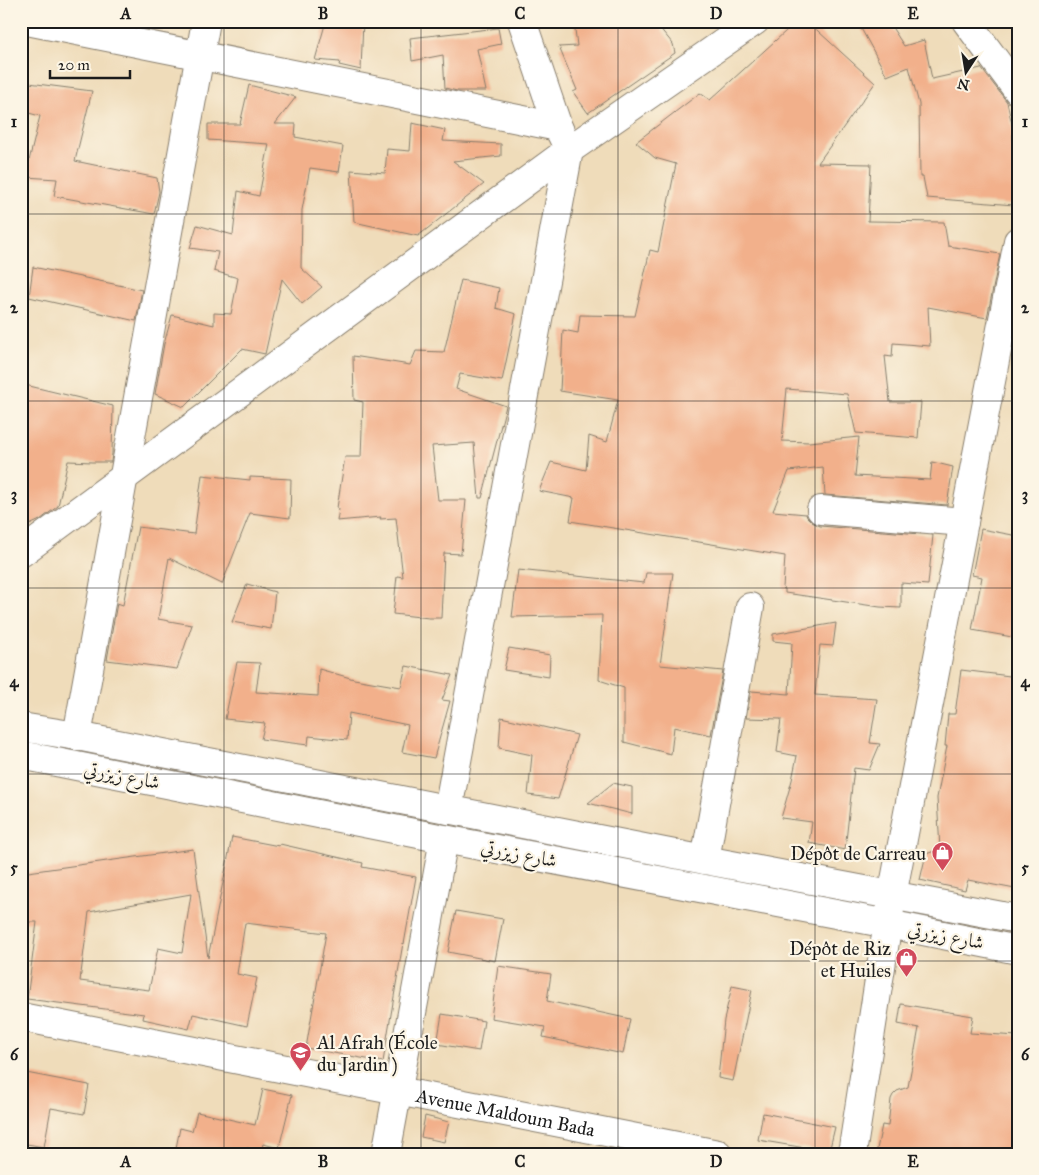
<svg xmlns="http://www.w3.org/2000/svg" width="1039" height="1175" viewBox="0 0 1039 1175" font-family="'IM FELL Great Primer',Amiri,serif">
<rect width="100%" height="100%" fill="#fcf5e5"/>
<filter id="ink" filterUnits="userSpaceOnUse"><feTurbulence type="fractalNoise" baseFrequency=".02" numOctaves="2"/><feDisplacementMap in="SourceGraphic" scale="10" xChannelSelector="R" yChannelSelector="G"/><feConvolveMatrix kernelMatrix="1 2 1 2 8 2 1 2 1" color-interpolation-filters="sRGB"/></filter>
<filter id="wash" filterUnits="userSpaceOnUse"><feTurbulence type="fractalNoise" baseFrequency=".0096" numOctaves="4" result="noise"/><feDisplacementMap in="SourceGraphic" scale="20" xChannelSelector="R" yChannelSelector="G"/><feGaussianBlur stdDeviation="1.12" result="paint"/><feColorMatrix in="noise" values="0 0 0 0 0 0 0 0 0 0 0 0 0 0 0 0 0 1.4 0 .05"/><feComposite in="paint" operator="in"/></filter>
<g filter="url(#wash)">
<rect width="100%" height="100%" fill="#efdcba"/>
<g id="blocks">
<!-- building -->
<path fill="#f2b08b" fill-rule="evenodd" d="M326,21h37l-2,49 -22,-5 1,-3 -25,-2z
M574,21h80l19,23 2,9 -87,60 -15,-21 4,-2 -18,-43 18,-1z
M797,21h10l68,62 -57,80 53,1 -3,57 76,1 4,24 52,8 -13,64 -59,-11 2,39 -37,-3 -1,14 -7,-1 5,46h31l-3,36 -62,-5 -9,-39 -60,-5 -5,52 27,1 50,-5 -4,39 75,4 2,-18 21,5 -6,38 -122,-10 -2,-28 -34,4 -16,40 33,3 1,3 5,5 8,4 113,9 -5,50 -27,-2v25l-21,-1 -95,-14v-4l-2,-1 2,-32 -215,-35 4,-23 -35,-7 12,-29 35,8 3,-34 18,6 11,-42 -58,-9 3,-61 15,3 2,-18 55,1 15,-66 8,2 18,-88 -21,-6 -19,-16 64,-49 10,7z
M857,21h31l16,25 20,-6 8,39 49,-11 26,34 6,27 1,76 -87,-7 -4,-21h-3l-1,-73 -10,-37 -22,9z
M498,28l3,16 -24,5 9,42h-29l-12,-3 -2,-33 -31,6 -2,-23z
M21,82l71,9 -17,70 82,17 2,14 -5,22 -100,-18 3,-17 -32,-2 15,-61 -19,-5z
M249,85l47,12 -21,27h21l-1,13 48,9 -4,26 -29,-4 -8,42 -1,58 21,19 -20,17 -20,-25 -17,75 -23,-5 -58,58 -29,-13 9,-50 8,-29 42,10v-12l17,1 7,-36 -24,-7 4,-19 -28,-4 7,-23 36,10 5,-44 21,5 10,-52 -61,-4v-16h32z
M412,123l33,7 -2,11 58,3v12l-48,5 31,23 -66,52 -64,-14 -3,-52 34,3 2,-24 23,2z
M33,267l109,23 -6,31 -107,-24z
M461,280l38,8 -3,20 20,6 -14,67 -42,-7 -4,15 50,17 -24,92h-3l-5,-55 -42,3 6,54h28l-5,54 -17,-1 -3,65h-12l-36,-4 4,-38 6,1 -7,-59 -16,1 1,-2 -44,4 2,-12 -2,-1 8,-51h16l2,-55 -9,-2 -1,-44 57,9 6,-14 28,1z
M21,384l92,22 -1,48 -1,8h-19l-24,-1 -10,45 -18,14 -19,9z
M202,475l48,5v-3l41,2 -1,39 -40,-5 -28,71 -53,-26 -11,61 34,6 -15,44 -70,-9 10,-57 6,2 15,-78 56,7z
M981,529l37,7v102l-46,-8 10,-53 -10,-2z
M518,570l126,13 2,-10h27l-13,92 63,6 -12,64 -37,-8 -3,27 -47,-12v-54l-25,-8 3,-65 -90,2z
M247,584l28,8 -4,37 -39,-7z
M836,623l-3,23 -13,-1 -5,50 62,4 -7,44 10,1 -11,26 -15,-2 -9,82 -36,-7 3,-21 -31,-4 11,-38 5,-24 -20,-4 4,-33 -35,-1 5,-27 38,3 3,-51 -19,-2v-7z
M509,648l41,7 -1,22 -45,-7z
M237,662l23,1 -4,29 62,4 1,-27 35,10 47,8 5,-21 46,9 -10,25 8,1 -16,57 -32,-6 6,-27 -59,-12 -2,27 -38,-4 -1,9 -47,-6 4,-16 -40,-4z
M961,670l57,7v198l-3,14 -47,-9 -3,10 -45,-10 6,-26 14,-5 -3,-51 10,-52h-2l3,-32h7z
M501,717l76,18 -19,64 -30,-4 4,-40 -33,-7z
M613,783l19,4v27l-44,-11z
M232,837l47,9 1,-2 83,19 -1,4 54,10 -12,67 -1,-1 -20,119 -77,-14 20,-115 -81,-10 -8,51 20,4 -10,48 -54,-12 -4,15 -46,-10 1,-5 -117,-15 10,-77h-16v-49l172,-24 15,109zM191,894l-9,59 -24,-5 -9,42 -69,-9 9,-69z
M456,911l47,8 -8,42 -47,-9z
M498,966l53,8 -4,27 83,18 -7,35 -80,-17 2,-10 -54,-9z
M732,986l20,4 -19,91 -15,-3 6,-58z
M901,1004l72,12 -3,17 48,3v118h-142l6,-29 6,1 3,-27 2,-4 4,-4 11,-4 11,-59 -21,-4z
M442,1014l42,7 -5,30 -42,-7z
M21,1072l68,13 -5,29 -33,-6 -7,39 -23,-4z
M263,1089l29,6 -13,53 -16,-4 -2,7 -14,-3 -1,6h-45l-25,-6 4,-20 12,3 5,-19 58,13z
M763,1113l72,14 -6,25 -71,-12z
M425,1116l24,6 -5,20 -23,-5z"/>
</g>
</g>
<g filter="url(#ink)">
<use href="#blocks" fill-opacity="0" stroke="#867c6b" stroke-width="1"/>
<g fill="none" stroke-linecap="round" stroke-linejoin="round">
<defs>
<g id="minor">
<path d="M27,21l531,106"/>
<path d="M966,21l52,70"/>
<path d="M821,510l143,12"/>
<path d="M21,553l548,-403 186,-129"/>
<path d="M21,727l56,9 628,124 313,59"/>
<path d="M77,736l129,-715"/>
<path d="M21,755l423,84 444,85 130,26"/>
<path d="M448,810l121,-660 -11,-23 -36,-106"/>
<path d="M705,860l45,-253"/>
<path id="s1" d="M21,1017l697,137"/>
<path d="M386,1154l58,-315"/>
<path d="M852,1154l40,-258 126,-655"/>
</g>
</defs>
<!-- minor casing -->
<use href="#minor" stroke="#867c6b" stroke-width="30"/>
<!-- minor -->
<use href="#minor" stroke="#fff" stroke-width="28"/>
</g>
</g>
<!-- grid -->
<path fill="none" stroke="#1c1c1c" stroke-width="1" stroke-opacity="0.55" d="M224,21v1133M421,21v1133M618,21v1133M815,21v1133M21,214h997M21,401h997M21,588h997M21,774h997M21,961h997"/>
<!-- icons -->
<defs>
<symbol id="shop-pin" viewBox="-11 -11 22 30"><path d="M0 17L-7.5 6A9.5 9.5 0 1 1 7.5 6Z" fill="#d1495b" stroke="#fcf5e5"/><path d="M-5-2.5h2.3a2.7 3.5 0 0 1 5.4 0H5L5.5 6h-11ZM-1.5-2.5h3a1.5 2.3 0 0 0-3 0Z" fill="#fff"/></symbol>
<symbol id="school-pin" viewBox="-11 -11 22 30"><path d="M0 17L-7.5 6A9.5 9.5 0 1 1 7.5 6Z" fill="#d1495b" stroke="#fcf5e5"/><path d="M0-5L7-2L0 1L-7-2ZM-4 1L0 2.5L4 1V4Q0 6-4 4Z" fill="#fff"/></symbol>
</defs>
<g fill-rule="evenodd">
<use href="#shop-pin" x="930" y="840" width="25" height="34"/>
<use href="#shop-pin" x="894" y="946" width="25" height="34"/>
<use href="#school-pin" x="288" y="1040" width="25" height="34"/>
</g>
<g text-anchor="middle" stroke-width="4.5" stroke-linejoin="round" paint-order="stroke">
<!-- street labels -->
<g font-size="19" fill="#1c1c1c" stroke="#fcf5e5">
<text transform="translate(122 775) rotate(11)" y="7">شارع زيزرتي</text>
<text transform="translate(519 853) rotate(11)" y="7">شارع زيزرتي</text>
<text transform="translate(946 935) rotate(11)" y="7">شارع زيزرتي</text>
<text dy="7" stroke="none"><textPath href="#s1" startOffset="494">Avenue Maldoum Bada</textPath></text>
</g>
<!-- poi labels -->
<g font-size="19" fill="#1c1c1c" stroke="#fcf5e5" text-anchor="end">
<text x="926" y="860">Dépôt de Carreau</text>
<text x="891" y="955">Dépôt de Riz<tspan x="891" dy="22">et Huiles</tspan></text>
<text x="317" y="1049" text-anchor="start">Al Afrah (École<tspan x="317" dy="22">du Jardin )</tspan></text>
</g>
</g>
<!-- margin -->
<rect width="1039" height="1175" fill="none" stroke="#fcf5e5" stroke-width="55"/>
<!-- north arrow -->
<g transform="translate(966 72) rotate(192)" stroke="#fcf5e5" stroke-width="4" paint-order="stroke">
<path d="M0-4L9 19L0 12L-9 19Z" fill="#1c1c1c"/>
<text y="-8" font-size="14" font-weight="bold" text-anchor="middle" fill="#1c1c1c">N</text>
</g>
<!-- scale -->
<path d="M50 70v8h80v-8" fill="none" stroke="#1c1c1c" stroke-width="2.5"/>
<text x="58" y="70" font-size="15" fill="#1c1c1c" stroke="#fcf5e5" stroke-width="4" paint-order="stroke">20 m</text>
<rect x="28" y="28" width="984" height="1120" fill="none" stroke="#1c1c1c" stroke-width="2"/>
<g font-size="16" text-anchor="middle" font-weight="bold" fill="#1c1c1c">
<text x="126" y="19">A</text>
<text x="323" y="19">B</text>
<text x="520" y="19">C</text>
<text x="716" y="19">D</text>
<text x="913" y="19">E</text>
<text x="14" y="127">1</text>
<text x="1025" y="127">1</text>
<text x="14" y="313">2</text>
<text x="1025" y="313">2</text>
<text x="14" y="500">3</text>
<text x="1025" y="500">3</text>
<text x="14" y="687">4</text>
<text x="1025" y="687">4</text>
<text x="14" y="873">5</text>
<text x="1025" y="873">5</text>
<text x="14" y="1060">6</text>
<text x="1025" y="1060">6</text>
<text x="126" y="1167">A</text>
<text x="323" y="1167">B</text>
<text x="520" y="1167">C</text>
<text x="716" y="1167">D</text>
<text x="913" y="1167">E</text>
</g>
</svg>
